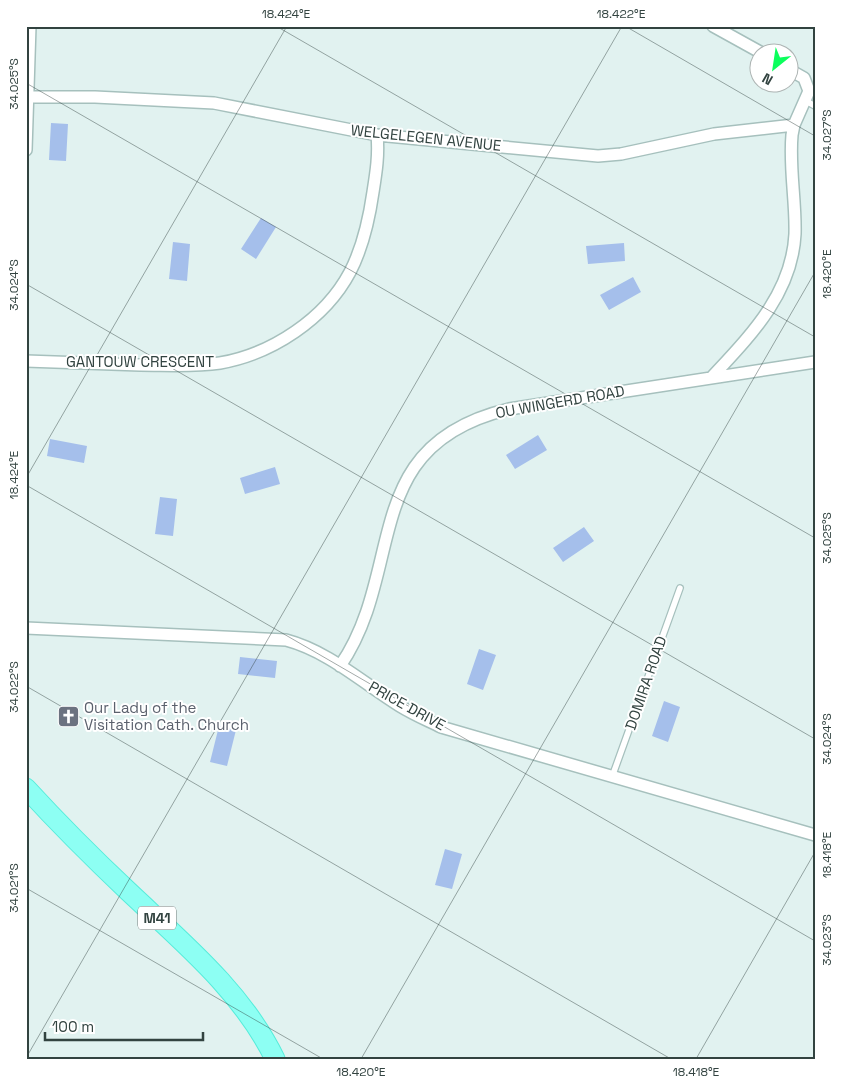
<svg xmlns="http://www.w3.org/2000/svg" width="841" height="1085" viewBox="0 0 841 1085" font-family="'Space Grotesk',sans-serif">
<rect width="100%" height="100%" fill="#e1f2f0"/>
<!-- green -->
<path fill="#a5bfeb" d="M51,123l17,1 -2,37 -17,-1z
M261,218l15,9 -20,32 -15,-10z
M173,242l17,2 -3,37 -18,-2z
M624,243l1,18 -37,3 -2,-18z
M633,277l8,15 -32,18 -9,-15z
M538,435l9,15 -32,19 -9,-14z
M50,439l37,7 -3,17 -37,-7z
M275,467l5,17 -35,10 -5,-16z
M160,497l17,2 -4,37 -18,-2z
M584,527l10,14 -31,21 -10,-14z
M479,649l17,6 -13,35 -16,-6z
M240,657l37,4 -2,17 -37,-4z
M664,701l16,6 -12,35 -16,-6z
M219,726l17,4 -9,36 -17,-4z
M445,849l17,5 -10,35 -17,-4z"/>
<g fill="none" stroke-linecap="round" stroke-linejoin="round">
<defs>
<path id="lane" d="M806,101l9,5
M612,777l68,-189"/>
<path id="street" d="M713,26l47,26
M28,97h67l119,6 163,32 221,21 23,-2 93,-20 80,-9
M26,150l4,-124
M26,361c38,1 76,3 114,4 27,0 54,2 80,-2 52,-9 105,-44 130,-91 13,-25 19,-52 23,-80 3,-19 6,-37 4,-57
M712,377c38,-41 80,-83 83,-143 1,-33 -6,-66 -3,-99l2,-10 15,-34 -5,-13 -16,-9
M26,628l260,12c42,11 77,43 114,66 13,8 27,14 41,21l374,108
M340,666c67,-97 17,-221 169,-257l306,-47"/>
<path id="primary" d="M26,788c33,36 67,70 102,103 54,51 114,100 147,168"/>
</defs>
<!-- lane casing -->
<use href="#lane" stroke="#a6c0bd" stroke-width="8"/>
<!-- street casing -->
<use href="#street" stroke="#a6c0bd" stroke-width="14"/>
<!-- primary casing -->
<use href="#primary" stroke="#55ecda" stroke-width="21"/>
<!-- lane -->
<use href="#lane" stroke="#fff" stroke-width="5.5"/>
<!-- street -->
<use href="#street" stroke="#fff" stroke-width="11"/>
<!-- primary -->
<use href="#primary" stroke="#8dfff3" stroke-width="19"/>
</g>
<!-- ticks -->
<path fill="none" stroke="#324340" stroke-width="1" stroke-opacity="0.45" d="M276,26l539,311M625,26l190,110M26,83l789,455M26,284l789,455M26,478l261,-452M26,485l789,456M26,686l645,373M26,888l297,171M26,1058l596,-1032M361,1059l454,-787M696,1059l119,-207"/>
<!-- icons -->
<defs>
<symbol id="church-square" viewBox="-11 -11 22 22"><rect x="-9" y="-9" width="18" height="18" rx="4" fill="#6b7280" stroke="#fff"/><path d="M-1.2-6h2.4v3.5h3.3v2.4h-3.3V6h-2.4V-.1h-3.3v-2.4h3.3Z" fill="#fff"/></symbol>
</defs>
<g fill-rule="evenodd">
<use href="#church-square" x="56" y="704" width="25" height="25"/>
</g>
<g text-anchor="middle" stroke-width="4" stroke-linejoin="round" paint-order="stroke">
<!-- shield labels -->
<rect fill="#fff" stroke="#707b79" stroke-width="1" x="138" y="906.5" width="38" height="23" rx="4"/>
<g font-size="14" font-weight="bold" fill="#324340">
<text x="157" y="923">M41</text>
</g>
<!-- street labels -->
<g font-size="15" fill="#324340" stroke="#fff">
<text transform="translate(426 138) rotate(6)" y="5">WELGELEGEN AVENUE</text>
<text x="140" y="367">GANTOUW CRESCENT</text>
<text transform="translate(560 402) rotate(-10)" y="5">OU WINGERD ROAD</text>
<text transform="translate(646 683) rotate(-71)" y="5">DOMIRA ROAD</text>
<text transform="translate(407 706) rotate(29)" y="5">PRICE DRIVE</text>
</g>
<!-- worship labels -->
<g font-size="15" fill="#5b616d" stroke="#fff" text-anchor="start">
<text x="84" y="713">Our Lady of the<tspan x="84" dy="17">Visitation Cath. Church</tspan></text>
</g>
</g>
<!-- border -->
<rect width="841" height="1085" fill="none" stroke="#ffffff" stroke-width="55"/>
<!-- north arrow -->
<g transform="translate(774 68) rotate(210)"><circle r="24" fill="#ffffff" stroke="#adb4b3"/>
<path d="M0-4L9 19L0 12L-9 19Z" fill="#0bff5c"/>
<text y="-8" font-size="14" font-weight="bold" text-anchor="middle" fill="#324340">N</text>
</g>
<!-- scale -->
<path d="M45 1032v8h158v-8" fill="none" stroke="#324340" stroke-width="2.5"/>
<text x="52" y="1032" font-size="15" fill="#324340" stroke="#ffffff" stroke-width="4" paint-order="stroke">100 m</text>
<rect x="28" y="28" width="786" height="1030" fill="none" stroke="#324340" stroke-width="2"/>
<g font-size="12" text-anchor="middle" fill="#324340">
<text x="286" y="18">18.424°E</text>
<text x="621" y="18">18.422°E</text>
<text transform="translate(14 84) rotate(-90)" y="4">34.025°S</text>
<text transform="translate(827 135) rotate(-90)" y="4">34.027°S</text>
<text transform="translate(827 274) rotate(-90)" y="4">18.420°E</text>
<text transform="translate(14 285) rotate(-90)" y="4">34.024°S</text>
<text transform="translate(14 475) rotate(-90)" y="4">18.424°E</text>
<text transform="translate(827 538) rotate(-90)" y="4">34.025°S</text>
<text transform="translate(14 687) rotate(-90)" y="4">34.022°S</text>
<text transform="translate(827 739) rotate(-90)" y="4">34.024°S</text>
<text transform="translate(827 855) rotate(-90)" y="4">18.418°E</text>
<text transform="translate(14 888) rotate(-90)" y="4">34.021°S</text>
<text transform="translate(827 940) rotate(-90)" y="4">34.023°S</text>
<text x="361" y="1076">18.420°E</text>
<text x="696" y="1076">18.418°E</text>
</g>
</svg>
